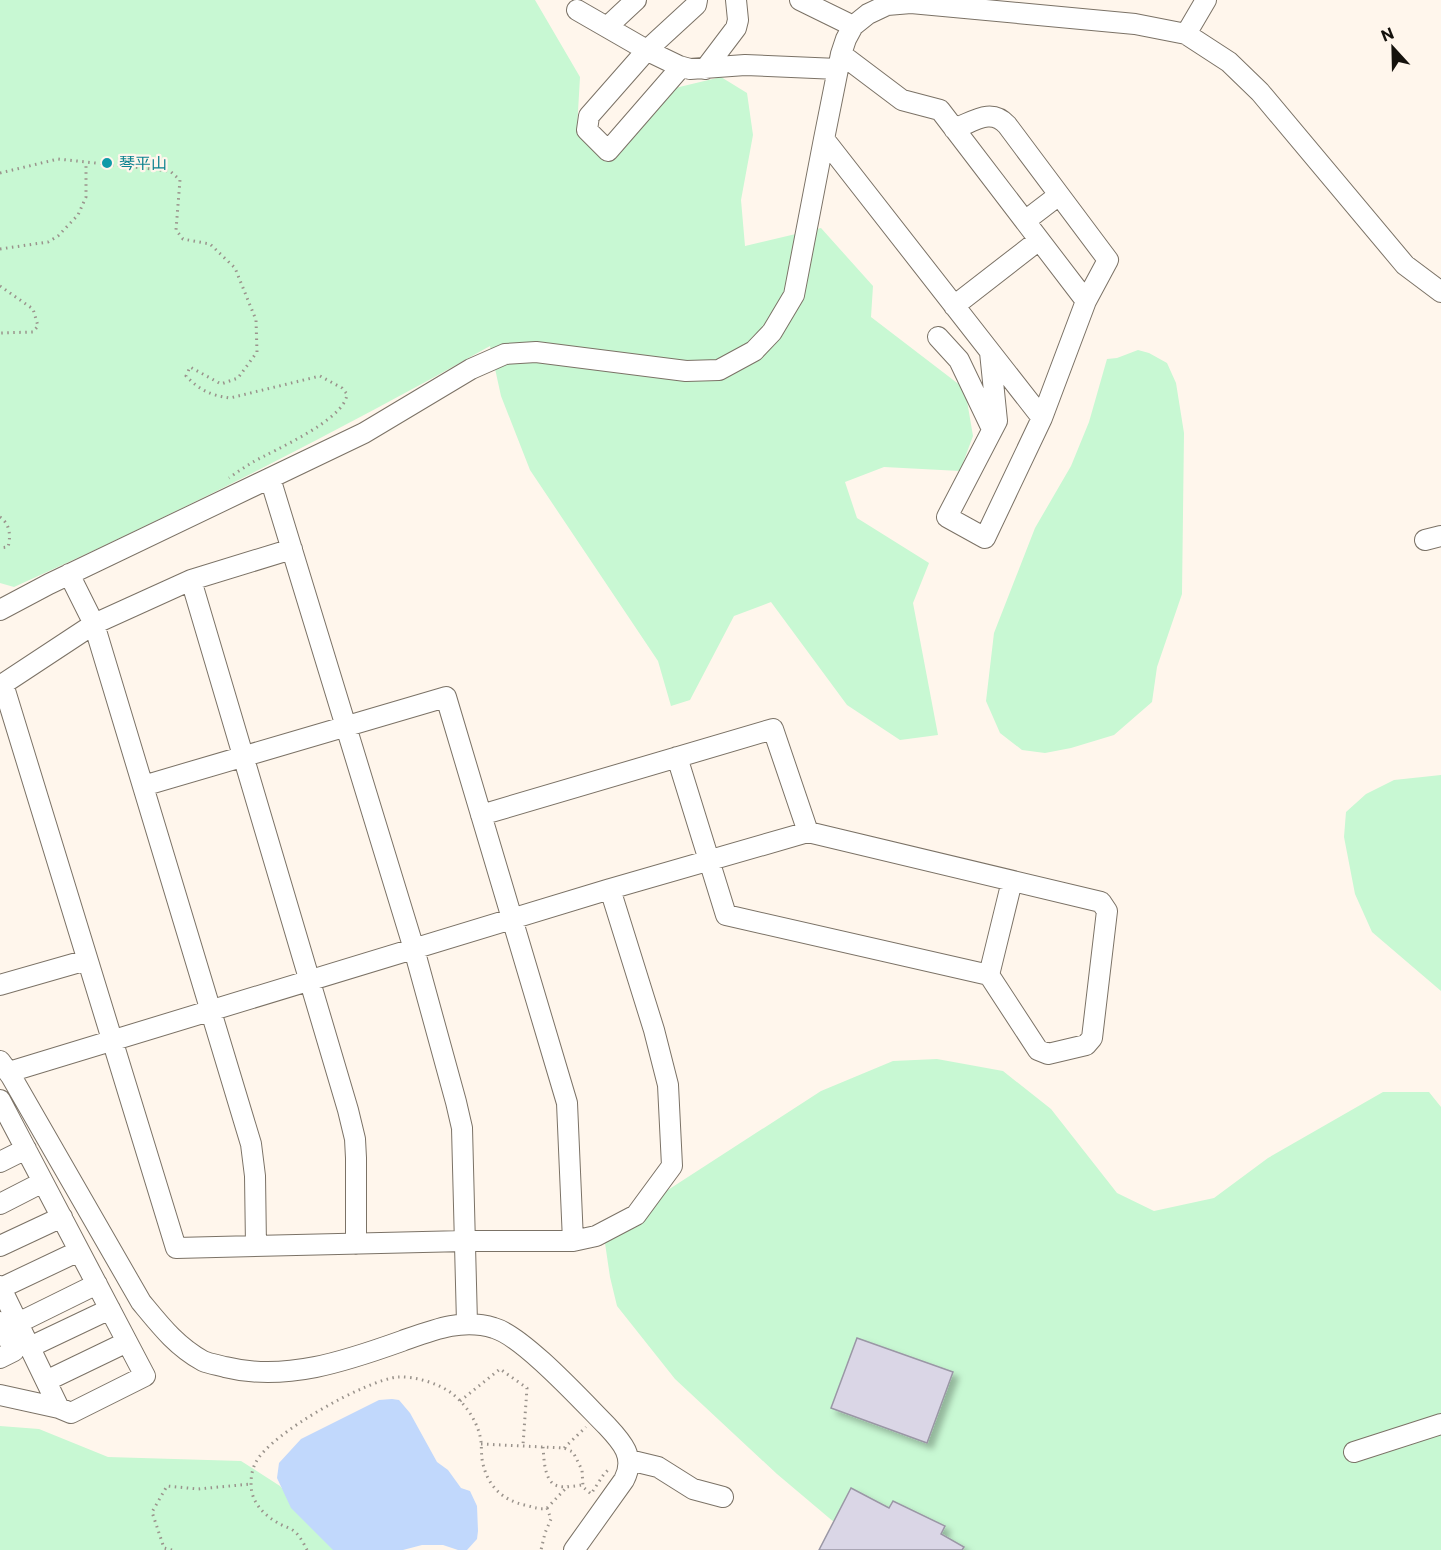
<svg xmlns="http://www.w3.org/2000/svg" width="1441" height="1550" viewBox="0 0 1441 1550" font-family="Commissioner,'Noto Sans JP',sans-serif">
<defs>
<filter id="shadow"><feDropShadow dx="5.5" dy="5.5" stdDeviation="3" flood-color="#0004"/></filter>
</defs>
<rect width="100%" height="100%" fill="#fff6ec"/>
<!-- green -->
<path fill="#c8f8d3" d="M0,0h535l45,77 -3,52 30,30 64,-70 50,-12 26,16 6,42 -12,65 4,46 76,-18 52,58 -2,31 94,72 8,47 -13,35 -76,-4 -39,15 12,36 72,45 -16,40 25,132 -38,5 -53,-35 -76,-103 -37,14 -44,84 -19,6 -13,-45 -128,-191 -29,-74 -11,-50c-154,87 -314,168 -476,241l-14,-4z
M1138,350l11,3 18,10 9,20 8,50 -2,161 -25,73 -5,35 -38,33 -43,13 -26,5 -23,-3 -22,-17 -14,-32 8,-68 41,-105 36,-62 18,-44 18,-63 10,-1z
M1441,775v216l-69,-59 -17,-38 -11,-57 2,-25 20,-18 28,-14z
M937,1059l66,12 48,38 66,84 37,18 60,-13 54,-40 115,-66h46l12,15v443h-574l-90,-76 -102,-95 -58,-73 -7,-29 -5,-34 32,-33 184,-119 72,-30z
M0,1426l39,3 69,28 133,4 39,25 35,43 44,21h-359z"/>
<!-- water -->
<path fill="#c1d8fc" d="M392,1399l7,1 11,13 27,49 11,8 13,18 9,3 7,15 1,25 -1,8 -10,11h-9l-15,-5h-21l-19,5h-70l-42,-42 -14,-30 2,-15 22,-24 78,-39z"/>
<!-- building -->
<path fill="#dad6e6" stroke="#9a97a5" stroke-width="1.5" filter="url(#shadow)" d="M857,1338l96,34 -26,71 -96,-35z
M851,1488l38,20 4,-7 52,25 -4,8 23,13 -2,3h-143z"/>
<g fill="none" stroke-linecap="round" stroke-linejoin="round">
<defs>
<path id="minor" d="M800,0l53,26
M577,10l73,42 29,14 11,3 55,-4 93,4
M607,27l29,-27
M1186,34l20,-34
M681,67l-73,84 -21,-21 2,-14 58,-66 49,-45 1,-5
M705,69l31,-41 2,-8 -2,-20
M954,129c19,-7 37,-22 53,-4l101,135 -22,41
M824,139l218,279 44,-117 -146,-191 -38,-10 -61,-46
M1025,221l34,-26
M954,306l85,-66
M938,337l21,23 33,69
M990,352l7,69 -50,96 38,21 57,-120
M270,478l144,471 42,153 6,26 5,195
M1425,540l16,-4
M69,574l25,50 157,520 4,32 1,70
M191,580l101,-31
M0,610l49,-26 315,-151 107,-64 34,-15 31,-2 150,19 33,-1 35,-19 18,-19 22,-37 30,-156 17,-85 5,-15 7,-13 15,-12 19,-9 24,-2 224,21 51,10 43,28 31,30 145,173 36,27
M677,757l49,158 263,60 49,75 10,4 38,-9 6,-7 15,-127 -6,-9 -293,-70
M143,786c101,-30 202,-59 303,-89l121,406 6,138h-108l-289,7 -173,-564 91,-60 97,-44 157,530 7,29 1,19v86
M481,815l292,-86 35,103 -198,57
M989,975l23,-94
M0,985l87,-25
M0,1061l11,15 130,226c19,23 35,44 62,59 7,3 15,4 22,6 60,15 121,-6 177,-26 31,-11 60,-23 92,-13 29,8 89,74 113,98 15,16 29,31 17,54l-50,70
M9,1072l601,-183 44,141 14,55 4,81 -36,49 -40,21 -23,5
M0,1100l145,276 -74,37 -12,-5 -59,-122
M0,1162l26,-13
M0,1204l43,-22
M0,1246l62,-29
M1,1288l78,-37
M0,1322l14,29 -14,7
M18,1323l79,-39
M30,1347l80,-38
M46,1381l81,-39
M0,1395l59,13
M1354,1452l87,-28
M629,1460l29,7 35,22 30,8"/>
</defs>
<!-- minor casing -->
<use href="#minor" stroke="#7b7266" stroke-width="22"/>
<!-- path -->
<path stroke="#9a938c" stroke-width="3" stroke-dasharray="1.5 4.5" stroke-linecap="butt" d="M0,173l58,-14 112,12 10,9 -4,50 7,9 27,5 25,24 21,52 1,32 -19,26 -17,6 -31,-17 -4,9c14,14 23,19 44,22l90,-22 22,12 5,6c-2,26 -73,56 -94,68 -8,5 -16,10 -24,16
M0,249l48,-7 10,-6 20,-21 8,-18v-33
M0,286l33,23 5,17 -5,6 -33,1
M0,517c10,7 11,19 8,30l-8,1
M460,1401l40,-32 27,19 -4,57
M481,1444l83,4 9,4 9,18 1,17 8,7 13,-20 6,-6
M543,1447c1,11 1,36 15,39 6,2 17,0 24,-1
M564,1448l22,-21
M547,1508l21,-22
M172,1550l-8,-2 -12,-36 15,-26 31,3 53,-5
M307,1550c-3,-6 -7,-14 -13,-19 -4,-3 -11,-5 -16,-8 -12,-7 -22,-16 -26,-30 -2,-10 -1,-22 4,-31 15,-29 110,-82 142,-85 16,-1 39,6 52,15 14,10 26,27 30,44 2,8 1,16 2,23 4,25 19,41 43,46 8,2 15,5 22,3l4,11 -6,14 -4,17"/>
<!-- minor -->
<use href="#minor" stroke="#fff" stroke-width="20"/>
</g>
<!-- markers -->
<circle fill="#0f9aa8" stroke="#fff6ec" stroke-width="2" cx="107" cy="163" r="6"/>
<g text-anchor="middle" stroke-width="4.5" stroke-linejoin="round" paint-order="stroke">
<!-- culture labels -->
<g font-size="16" fill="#0d838f" stroke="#fff6ec" text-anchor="start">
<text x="119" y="169">琴平山</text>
</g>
</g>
<!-- north arrow -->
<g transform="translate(1393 48) rotate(338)" stroke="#fff6ec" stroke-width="4.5" paint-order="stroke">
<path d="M0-4.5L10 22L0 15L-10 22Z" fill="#15120d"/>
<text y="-9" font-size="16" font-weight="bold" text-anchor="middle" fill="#15120d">N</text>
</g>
</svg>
